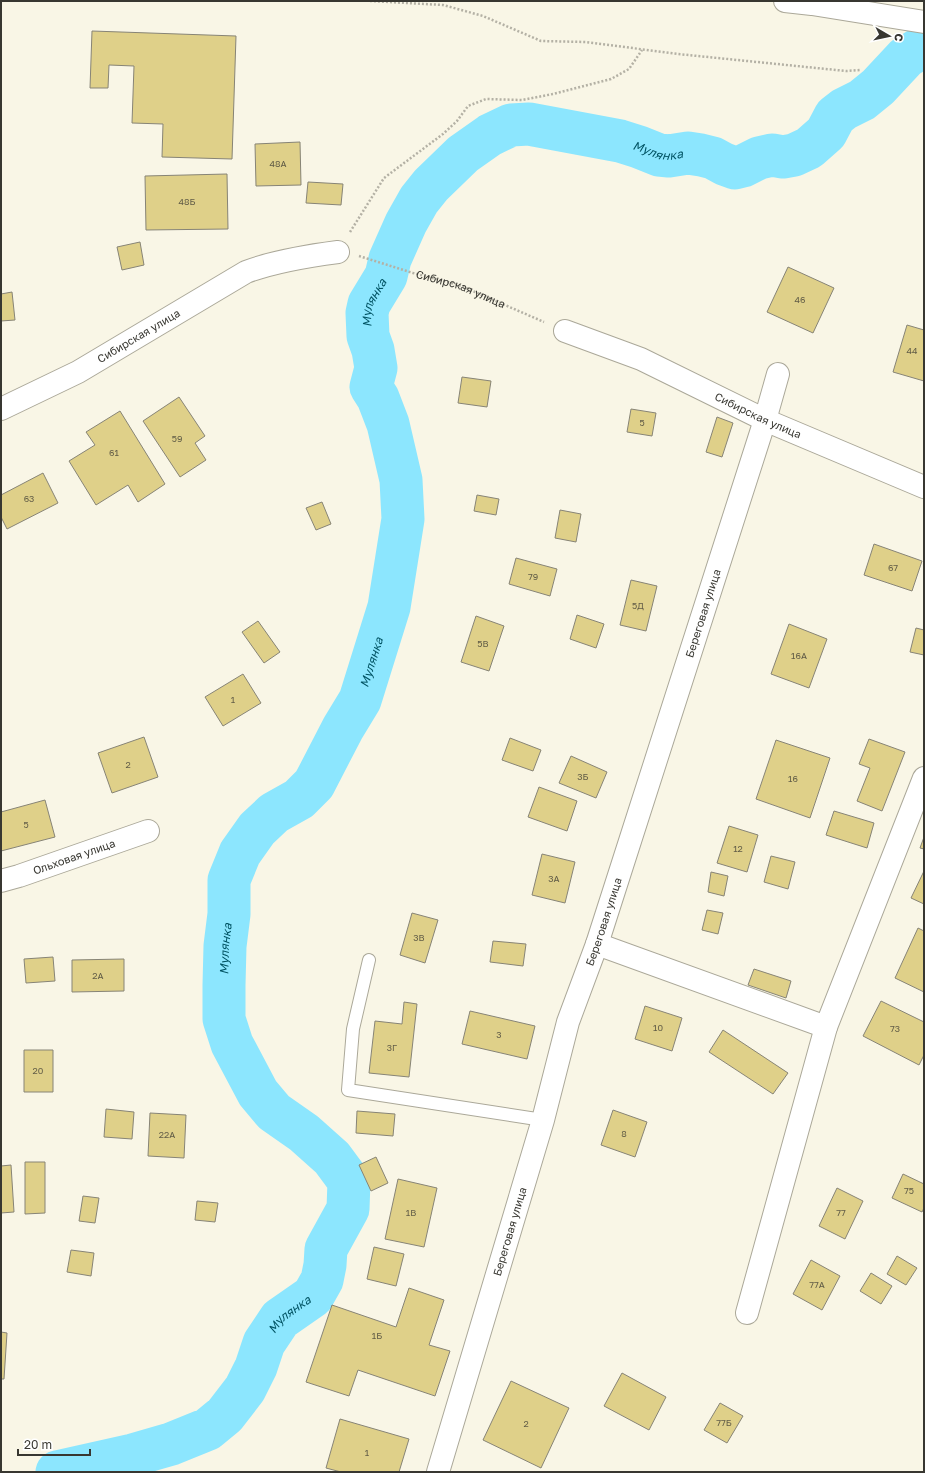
<svg xmlns="http://www.w3.org/2000/svg" width="925" height="1473" viewBox="0 0 925 1473" font-family="'Golos Text',sans-serif">
<rect width="100%" height="100%" fill="#f9f6e6"/>
<g fill="none" stroke-linecap="round" stroke-linejoin="round">
<!-- river -->
<path stroke="#8ce6fe" stroke-width="43" id="s1" d="M57,1472l76,-17 38,-11 37,-15 17,-14 20,-26 11,-22 8,-24 16,-24 33,-23 9,-16 3,-15 1,-16 22,-40 1,-28 -17,-23 -28,-25 -30,-21 -16,-19 -26,-49 -8,-25v-34l1,-39 4,-32v-34l11,-27 17,-24 17,-16 25,-14 15,-15 29,-56 17,-28 29,-93 14,-88 -2,-39 -13,-56 -10,-26 -7,-11 5,-19 -3,-18 -5,-14 -1,-23 2,-9 17,-28 4,-17 16,-36 13,-23 12,-15 32,-31 27,-19 21,-10 18,-1 91,17 19,6 20,8 10,1 19,-3 13,2 12,3 11,6 11,4 8,-2 16,-8 13,-3 11,2 11,-2 15,-7 17,-15 9,-17 9,-7 18,-9 16,-13 28,-30 18,-11"/>
</g>
<!-- building -->
<path fill="#dfd089" stroke="#878476" d="M92,31l144,5 -4,123 -70,-2 1,-33 -31,-1 2,-57 -25,-1 -1,23h-18z
M300,142l1,43 -45,1 -1,-42z
M227,174l1,55 -82,1 -1,-54z
M308,182l35,2 -2,21 -35,-2z
M140,242l4,23 -22,5 -5,-23z
M788,267l46,21 -21,45 -46,-21z
M12,292l3,28 -14,1v-27z
M907,325l17,5v51l-31,-9z
M462,377l29,4 -4,26 -29,-4z
M179,397l26,39 -10,7 11,17 -26,17 -37,-56z
M631,409l25,4 -4,23 -25,-4z
M120,411l45,73 -27,18 -10,-17 -32,20 -27,-44 26,-16 -9,-13z
M717,417l16,6 -11,34 -16,-5z
M43,473l15,30 -51,26 -6,-12v-22z
M477,495l22,4 -3,16 -22,-4z
M322,502l9,22 -15,6 -10,-22z
M560,510l21,4 -5,28 -21,-4z
M874,544l48,17 -10,30 -48,-16z
M516,558l41,11 -7,27 -41,-12z
M631,580l26,6 -11,45 -26,-6z
M577,615l27,9 -8,24 -26,-9z
M476,616l28,10 -15,45 -28,-9z
M258,621l22,31 -16,11 -22,-31z
M789,624l38,15 -18,49 -38,-14z
M916,628l8,2v25l-14,-3z
M243,674l18,29 -38,23 -18,-29z
M144,737l14,40 -46,16 -14,-40z
M510,738l31,12 -8,21 -31,-11z
M869,739l36,13 -23,59 -25,-10 13,-33 -11,-4z
M776,740l54,18 -20,60 -54,-19z
M571,756l36,16 -11,26 -37,-15z
M539,787l38,14 -10,30 -39,-14z
M45,800l10,37 -54,14v-39z
M834,811l40,12 -7,25 -41,-13z
M729,826l29,9 -11,37 -30,-9z
M924,837v12l-4,-1z
M542,854l33,8 -10,41 -33,-8z
M771,856l24,6 -7,27 -24,-7z
M924,871v33l-13,-6z
M711,872l17,4 -4,20 -16,-4z
M707,910l16,3 -5,21 -16,-4z
M412,913l26,7 -13,43 -25,-8z
M918,928l6,3v61l-29,-14z
M493,941l33,3 -3,22 -33,-4z
M53,957l2,24 -29,2 -2,-24z
M124,959v32l-52,1v-32z
M754,969l37,12 -5,17 -38,-13z
M881,1001l43,21v33l-5,10 -56,-29z
M404,1002l13,2 -8,73 -40,-4 6,-52 27,3z
M645,1006l37,12 -10,33 -37,-12z
M470,1011l65,15 -8,33 -65,-15z
M723,1030l65,43 -15,21 -64,-42z
M24,1050h29v42h-29z
M106,1109l28,3 -2,27 -28,-2z
M613,1110l34,12 -12,35 -34,-12z
M357,1111l38,3 -2,22 -37,-3z
M150,1113l36,2 -2,43 -36,-2z
M376,1157l12,26 -17,8 -12,-26z
M25,1162h20v51l-20,1z
M11,1165l3,47 -13,1v-47z
M903,1174l21,10v24l-2,4 -30,-14z
M398,1179l39,9 -13,59 -39,-8z
M837,1188l26,13 -18,38 -26,-13z
M83,1196l16,2 -4,25 -16,-2z
M197,1201l21,2 -3,19 -20,-2z
M374,1247l30,7 -8,32 -29,-7z
M71,1250l23,3 -3,23 -24,-4z
M897,1256l20,12 -11,17 -19,-11z
M811,1260l29,16 -18,34 -29,-16z
M871,1273l21,13 -11,18 -21,-13z
M409,1288l35,12 -15,45 21,6 -15,45 -77,-26 -9,26 -43,-14 26,-77 64,22z
M1,1332l6,1 -3,46h-3z
M622,1373l44,24 -17,33 -45,-24z
M511,1381l58,27 -28,60 -58,-28z
M720,1403l23,13 -16,27 -23,-13z
M340,1419l69,20 -10,33h-58l-15,-4z"/>
<g fill="none" stroke-linecap="round" stroke-linejoin="round">
<defs>
<path id="lane" d="M369,960l-16,69 -5,61 195,30"/>
<g id="street">
<path id="s3" d="M565,331l76,28 124,61 159,67"/>
<path id="s4" d="M1,409l77,-37 168,-100c29,-11 61,-16 92,-20"/>
<path id="s5" d="M1,881l18,-5 129,-45"/>
<path d="M597,944l229,83"/>
<path d="M747,1313l79,-286 98,-249"/>
<path id="s6" d="M438,1472l105,-352 25,-98 29,-78 168,-524 13,-46"/>
</g>
<path id="highway" d="M785,1l27,3 112,18"/>
</defs>
<!-- lane casing -->
<use href="#lane" stroke="#aba899" stroke-width="14"/>
<!-- street casing -->
<use href="#street" stroke="#aba899" stroke-width="24"/>
<!-- highway casing -->
<use href="#highway" stroke="#aba899" stroke-width="24"/>
<!-- path -->
<g stroke="#b4b1a5" stroke-width="2.5" stroke-dasharray="2 2" stroke-linecap="butt">
<path d="M370,1l73,4 40,11 58,25 45,1 92,12 168,17 14,-1"/>
<path d="M350,232l34,-54 59,-44 14,-13 11,-15 18,-7 36,1 31,-6 58,-15 18,-10 13,-19"/>
<path id="s2" d="M359,256l54,17 46,12 85,37"/>
</g>
<!-- lane -->
<use href="#lane" stroke="#fff" stroke-width="12"/>
<!-- street -->
<use href="#street" stroke="#fff" stroke-width="22"/>
<!-- highway -->
<use href="#highway" stroke="#fff" stroke-width="22"/>
</g>
<g text-anchor="middle" stroke-width="3" stroke-linejoin="round" paint-order="stroke">
<!-- number labels -->
<g font-size="9" fill="#625d47">
<text x="278" y="167">48А</text>
<text x="187" y="205">48Б</text>
<text x="800" y="303">46</text>
<text x="912" y="354">44</text>
<text x="642" y="426">5</text>
<text x="177" y="442">59</text>
<text x="114" y="456">61</text>
<text x="29" y="502">63</text>
<text x="893" y="571">67</text>
<text x="533" y="580">79</text>
<text x="638" y="609">5Д</text>
<text x="483" y="647">5В</text>
<text x="799" y="659">16А</text>
<text x="233" y="703">1</text>
<text x="128" y="768">2</text>
<text x="583" y="780">3Б</text>
<text x="793" y="782">16</text>
<text x="26" y="828">5</text>
<text x="738" y="852">12</text>
<text x="554" y="882">3А</text>
<text x="419" y="941">3В</text>
<text x="98" y="979">2А</text>
<text x="658" y="1031">10</text>
<text x="895" y="1032">73</text>
<text x="499" y="1038">3</text>
<text x="392" y="1051">3Г</text>
<text x="38" y="1074">20</text>
<text x="624" y="1137">8</text>
<text x="167" y="1138">22А</text>
<text x="909" y="1194">75</text>
<text x="411" y="1216">1В</text>
<text x="841" y="1216">77</text>
<text x="817" y="1288">77А</text>
<text x="377" y="1339">1Б</text>
<text x="724" y="1426">77Б</text>
<text x="526" y="1427">2</text>
<text x="367" y="1456">1</text>
</g>
<!-- street labels -->
<g font-size="11" fill="#383731" stroke="#fff">
<text dy="4" stroke="none"><textPath href="#s2" startOffset="107">Сибирская улица</textPath></text>
<text dy="4" stroke="none"><textPath href="#s4" startOffset="156">Сибирская улица</textPath></text>
<text dy="4" stroke="none"><textPath href="#s3" startOffset="211">Сибирская улица</textPath></text>
<text dy="4" stroke="none"><textPath href="#s6" startOffset="899">Береговая улица</textPath></text>
<text dy="4" stroke="none"><textPath href="#s5" startOffset="77">Ольховая улица</textPath></text>
<text dy="4" stroke="none"><textPath href="#s6" startOffset="575">Береговая улица</textPath></text>
<text dy="4" stroke="none"><textPath href="#s6" startOffset="251">Береговая улица</textPath></text>
</g>
<!-- water labels -->
<g font-size="12" font-style="italic" fill="#005363" stroke="#fff">
<text dy="4" stroke="none"><textPath href="#s1" startOffset="1826">Мулянка</textPath></text>
<text dy="4" stroke="none"><textPath href="#s1" startOffset="1442">Мулянка</textPath></text>
<text dy="4" stroke="none"><textPath href="#s1" startOffset="1070">Мулянка</textPath></text>
<text dy="4" stroke="none"><textPath href="#s1" startOffset="734">Мулянка</textPath></text>
<text dy="4" stroke="none"><textPath href="#s1" startOffset="301">Мулянка</textPath></text>
</g>
</g>
<!-- border -->
<rect width="925" height="1473" fill="none" stroke="#383731" stroke-width="4"/>
<!-- north arrow -->
<g transform="translate(889 36) rotate(99)" stroke="#ffffff" stroke-width="3" paint-order="stroke">
<path d="M0-3L7 15L0 10L-7 15Z" fill="#383731"/>
<text y="-6" font-size="11" font-weight="bold" text-anchor="middle" fill="#383731">С</text>
</g>
<!-- scale -->
<path d="M18 1449v6h72v-6" fill="none" stroke="#383731" stroke-width="2"/>
<text x="24" y="1449" font-size="12" fill="#383731" stroke="#ffffff" stroke-width="3" paint-order="stroke">20 m</text>
</svg>
